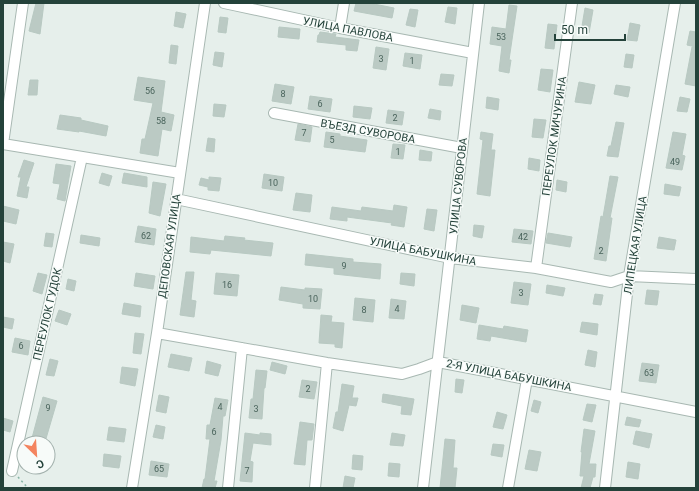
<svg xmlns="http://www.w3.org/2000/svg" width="699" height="491" viewBox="0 0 699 491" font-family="Roboto,sans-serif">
<rect width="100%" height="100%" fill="#e6efeb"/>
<!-- building -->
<path fill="#bbcac4" stroke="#b8c9c2" d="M36,3h8l-4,31 -11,-3z
M356,3h13l25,5 -2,10 -38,-7z
M509,5l8,1 -8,54h2l-2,13 -10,-2 3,-25 -12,-2 2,-17 14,2z
M448,7l9,1 -2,16 -10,-2z
M585,8l8,2 -4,23 -8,-1z
M410,9l8,1 -3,17 -9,-2z
M176,12l10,2 -3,14 -9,-2z
M220,17l8,1 -2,15 -8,-1z
M630,23l10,2 -3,16 -10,-1z
M548,24l9,1 -3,24 -9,-1z
M279,27l21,2 -1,10 -21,-2z
M690,31l6,1v15l-9,-2z
M320,32l16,2 -1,3 24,3 -2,11 -11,-1v-5l-29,-3 1,-7h1z
M171,45l7,1 -2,18 -7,-1z
M376,47l13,2 -3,21 -13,-2z
M692,47h4v39l-11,-2z
M215,52l9,1 -2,14 -9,-2z
M405,53l17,2 -2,14 -17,-3z
M626,54l8,1 -2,13 -8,-1z
M541,69l12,1 -3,22 -12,-2z
M441,74l13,1 -2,11 -13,-1z
M138,77l27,4 -4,31 13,3 -3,16 -9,-2 -4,27 -18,-3 2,-14h3l8,-36 -19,-3z
M30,80h8l-1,15h-9z
M579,82l16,3 -4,19 -16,-2z
M275,84l19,3 -3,17 -19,-3z
M616,85l14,2 -2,10 -14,-3z
M310,96l22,3 -2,13 -22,-3z
M487,97l12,2 -1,11 -12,-2z
M680,97l10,2 -3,13 -10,-1z
M214,104l12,1 -2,12 -11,-1z
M354,106l18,2 -2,11 -17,-2z
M430,109l11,2 -1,9 -12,-2z
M388,110l16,2 -2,13 -16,-2z
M60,115l21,3v2l27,6 -2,10 -27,-5v1l-22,-3z
M534,119l12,1 -3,18 -11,-1z
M616,122l8,1 -6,34 -11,-1 2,-10h2z
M298,124l14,3 -2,15 -15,-2z
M326,132l14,2v2l27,4 -2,12 -41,-5z
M481,132l12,2 -2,16h4l-5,46 -13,-2 6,-54 -3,-1z
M673,132l13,2 -4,21 3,1 -3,14 -16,-2z
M208,138l7,1 -1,13 -8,-1z
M393,144l12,1 -2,14 -12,-1z
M420,150l12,2 -1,9 -12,-1z
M529,158l11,2 -1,11 -11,-2z
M24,160l10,3 -8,24h3l-2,11 -10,-2 4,-19h-3z
M56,164l15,2 -6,35 -8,-2 3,-15 -7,-1z
M102,173l10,3 -3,10 -10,-3z
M124,173l23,4v10l-25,-4z
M264,174l20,3 -2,14 -20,-3z
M610,176l8,1 -8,41h2l-6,43 -12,-2 7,-43 2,1z
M209,177l12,1 -2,13 -11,-1v-3l-9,-2 2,-7 8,2z
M557,180l10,2 -1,10 -10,-2z
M153,182l13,2 -6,32 -11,-3z
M665,184l16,3 -2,9 -15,-2z
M296,193l16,2 -2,17 -17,-2z
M394,205l13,2 -3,20 -13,-2 1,-2 -45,-6v4l-17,-2 2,-12 29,4 1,-4 31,4z
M3,206l16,4 -3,14 -13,-3z
M427,209l10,1 -3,21 -10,-2z
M474,225l10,1 -2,12 -9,-2z
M138,226l18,3 -2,16 -19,-3z
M514,229l19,2 -2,13 -19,-2z
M46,233l8,1 -2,13 -8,-1z
M548,233l24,4 -2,10 -24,-4z
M81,235l19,3 -1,8 -19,-3z
M225,236l20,2 -1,2 29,3 -2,13 -60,-6 -1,4 -20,-2 1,-15 33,4z
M659,237l17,3 -2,10 -17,-2z
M3,242l11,2 -4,19 -7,-2z
M306,254l47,5v3l28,2 -1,15 -46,-5v-6l-29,-3z
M186,272h8l-3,28 5,1 -2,16 -14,-2z
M38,273l9,2 -5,19 -9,-3z
M136,273l19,3 -2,13 -19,-3z
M216,273l23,2 -2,21 -23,-2z
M401,273l14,1 -1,12 -14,-2z
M68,279l8,2 -2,10 -8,-2z
M514,282l17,2 -3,21 -17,-2z
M547,285l18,3 -2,8 -17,-3z
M281,287l24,3v-2l17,1 -2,20 -17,-1v-4l-24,-4z
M647,290l12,1 -2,14 -12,-1z
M595,294l8,1 -2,10 -8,-1z
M355,298l20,2 -2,22 -20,-2z
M391,299l15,2 -2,18 -15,-1z
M124,303l17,3 -1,11 -18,-3z
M462,305l17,3 -3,15 -16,-3z
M59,310l12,4 -4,11 -12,-4z
M321,315l11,1 -1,6 13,1 -2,25 -7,-1v-3l-16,-1z
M3,317l11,2 -2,10 -9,-2z
M582,322l16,2 -1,11 -17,-3z
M479,325l24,4 1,-3 24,4 -2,12 -35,-6 -1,5 -13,-2z
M135,333l9,1 -3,20 -8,-1z
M15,338l15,3 -2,14 -16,-3z
M588,350l9,2 -2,15 -10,-2z
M171,354l21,4 -3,13 -21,-4z
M50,359l8,2 -4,15 -8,-1z
M207,361l14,4 -3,11 -13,-3z
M272,362l15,4 -2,8 -15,-4z
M642,363l17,2 -3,18 -17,-2z
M122,367l16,2 -3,17 -15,-3z
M256,370l11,1 -2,17h-1l-2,31 -13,-1 2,-19h2z
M456,379l8,1 -2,13 -7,-1z
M302,380l15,2 -3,17 -15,-2z
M342,384l12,2 -2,12h6l-2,8 -7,-1 -6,26 -10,-3 3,-16h2z
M383,394l31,5 -3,16 -10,-1 1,-8 -20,-4z
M159,395l10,2 -3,16 -10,-2z
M43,397l14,4 -12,41 -13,-4z
M215,398l13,2 -3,16h-2l-2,24 -7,41h3l-2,7h-13l2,-9h1l5,-40h-4l1,-14h3z
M534,400l7,2 -3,11 -7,-2z
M587,404l9,1 -4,17 -9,-2z
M497,412l10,3 -4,14 -10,-2z
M627,417l14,3 -2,7 -14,-2z
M3,418l10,3 -3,11 -7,-2z
M300,422l14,2 -2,16h-5l-2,25 -11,-1z
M156,425l9,2 -2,12 -10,-2z
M109,427l17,2 -2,13 -17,-2z
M584,429l11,2 -6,33h7l-1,13h-2l-3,11h-9l3,-12h-4l2,-24h-1z
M636,431l16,3 -3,14 -16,-4z
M245,433l15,2v-2l11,1v11l-18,-2 -3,18 3,1 -1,20 -12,-1z
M392,433l13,2 -2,11 -13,-1z
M445,439l10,1 -2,28h4l-2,20h-15z
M493,444l11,1 -2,12 -11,-2z
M529,450l12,2 -4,19 -12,-2z
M104,454l17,2 -2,12 -16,-2z
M353,455l10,1 -1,14 -10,-1z
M151,461l18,3 -2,13 -18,-2z
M628,462l12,2 -2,15 -12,-2z
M389,463l11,1 -1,13 -11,-1z
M345,476l10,2 -2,10h-10z"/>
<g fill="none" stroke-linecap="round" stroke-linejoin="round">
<defs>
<path id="minor" d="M224,3l116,25 133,25
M340,28l4,-25
M274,113l188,35
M3,144l177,29
M3,144l20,-141
M176,199l274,59 86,10 75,14 18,-6 67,3
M536,268l36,-265
M157,333l170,30 75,11 17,-5 19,-7 258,50
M12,471l70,-314
M132,488l25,-155 48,-330
M228,488l14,-140
M315,488l12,-125
M423,488l56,-485
M508,488l19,-109
M605,488l24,-212 46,-273"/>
</defs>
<!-- minor casing -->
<use href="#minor" stroke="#a8b8b2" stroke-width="12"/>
<!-- path -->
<path stroke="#86b3a5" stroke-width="1.5" stroke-dasharray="2 3" stroke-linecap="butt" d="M18,477l10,11"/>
<!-- minor -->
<use href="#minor" stroke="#fff" stroke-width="10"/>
</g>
<g text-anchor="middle" stroke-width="3" stroke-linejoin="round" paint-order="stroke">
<!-- number labels -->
<g font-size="9" fill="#4a645c">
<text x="501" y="40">53</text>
<text x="381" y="62">3</text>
<text x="412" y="64">1</text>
<text x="150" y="94">56</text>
<text x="283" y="97">8</text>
<text x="320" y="107">6</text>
<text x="395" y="121">2</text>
<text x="161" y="124">58</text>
<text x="304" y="136">7</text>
<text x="332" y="143">5</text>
<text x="398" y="155">1</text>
<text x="675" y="165">49</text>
<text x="273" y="186">10</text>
<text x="146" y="239">62</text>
<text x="523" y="240">42</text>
<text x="601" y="254">2</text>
<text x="344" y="269">9</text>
<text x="227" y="288">16</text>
<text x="521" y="296">3</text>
<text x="313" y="302">10</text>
<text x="397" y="312">4</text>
<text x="364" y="313">8</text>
<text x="21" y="349">6</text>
<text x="649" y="376">63</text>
<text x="308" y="392">2</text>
<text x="220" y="410">4</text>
<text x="48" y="411">9</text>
<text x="256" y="412">3</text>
<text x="214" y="435">6</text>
<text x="159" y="472">65</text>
<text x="247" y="474">7</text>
</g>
<!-- street labels -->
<g font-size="11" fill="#24423a" stroke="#f7fbf9">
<text transform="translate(348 29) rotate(11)" y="4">УЛИЦА ПАВЛОВА</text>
<text transform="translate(368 131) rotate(10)" y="4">ВЪЕЗД СУВОРОВА</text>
<text transform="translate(554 136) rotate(-82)" y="4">ПЕРЕУЛОК МИЧУРИНА</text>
<text transform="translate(458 186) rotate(-84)" y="4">УЛИЦА СУВОРОВА</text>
<text transform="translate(635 245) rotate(-81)" y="4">ЛИПЕЦКАЯ УЛИЦА</text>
<text transform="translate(169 246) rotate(-82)" y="4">ДЕПОВСКАЯ УЛИЦА</text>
<text transform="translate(423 251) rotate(11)" y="4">УЛИЦА БАБУШКИНА</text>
<text transform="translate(47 314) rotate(-77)" y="4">ПЕРЕУЛОК ГУДОК</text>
<text transform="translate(509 375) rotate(11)" y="4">2-Я УЛИЦА БАБУШКИНА</text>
</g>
</g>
<!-- border -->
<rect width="699" height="491" fill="none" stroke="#24423a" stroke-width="8"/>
<!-- north arrow -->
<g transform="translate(36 455) rotate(155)"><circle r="19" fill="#f7fbf9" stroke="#a3b1ad"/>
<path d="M0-3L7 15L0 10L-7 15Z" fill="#f4845f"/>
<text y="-6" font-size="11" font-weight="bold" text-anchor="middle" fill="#24423a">С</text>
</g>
<!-- scale -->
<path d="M555 34v6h70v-6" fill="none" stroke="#24423a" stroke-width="2"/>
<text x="561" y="34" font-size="12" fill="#24423a" stroke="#f7fbf9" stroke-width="3" paint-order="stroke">50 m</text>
</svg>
